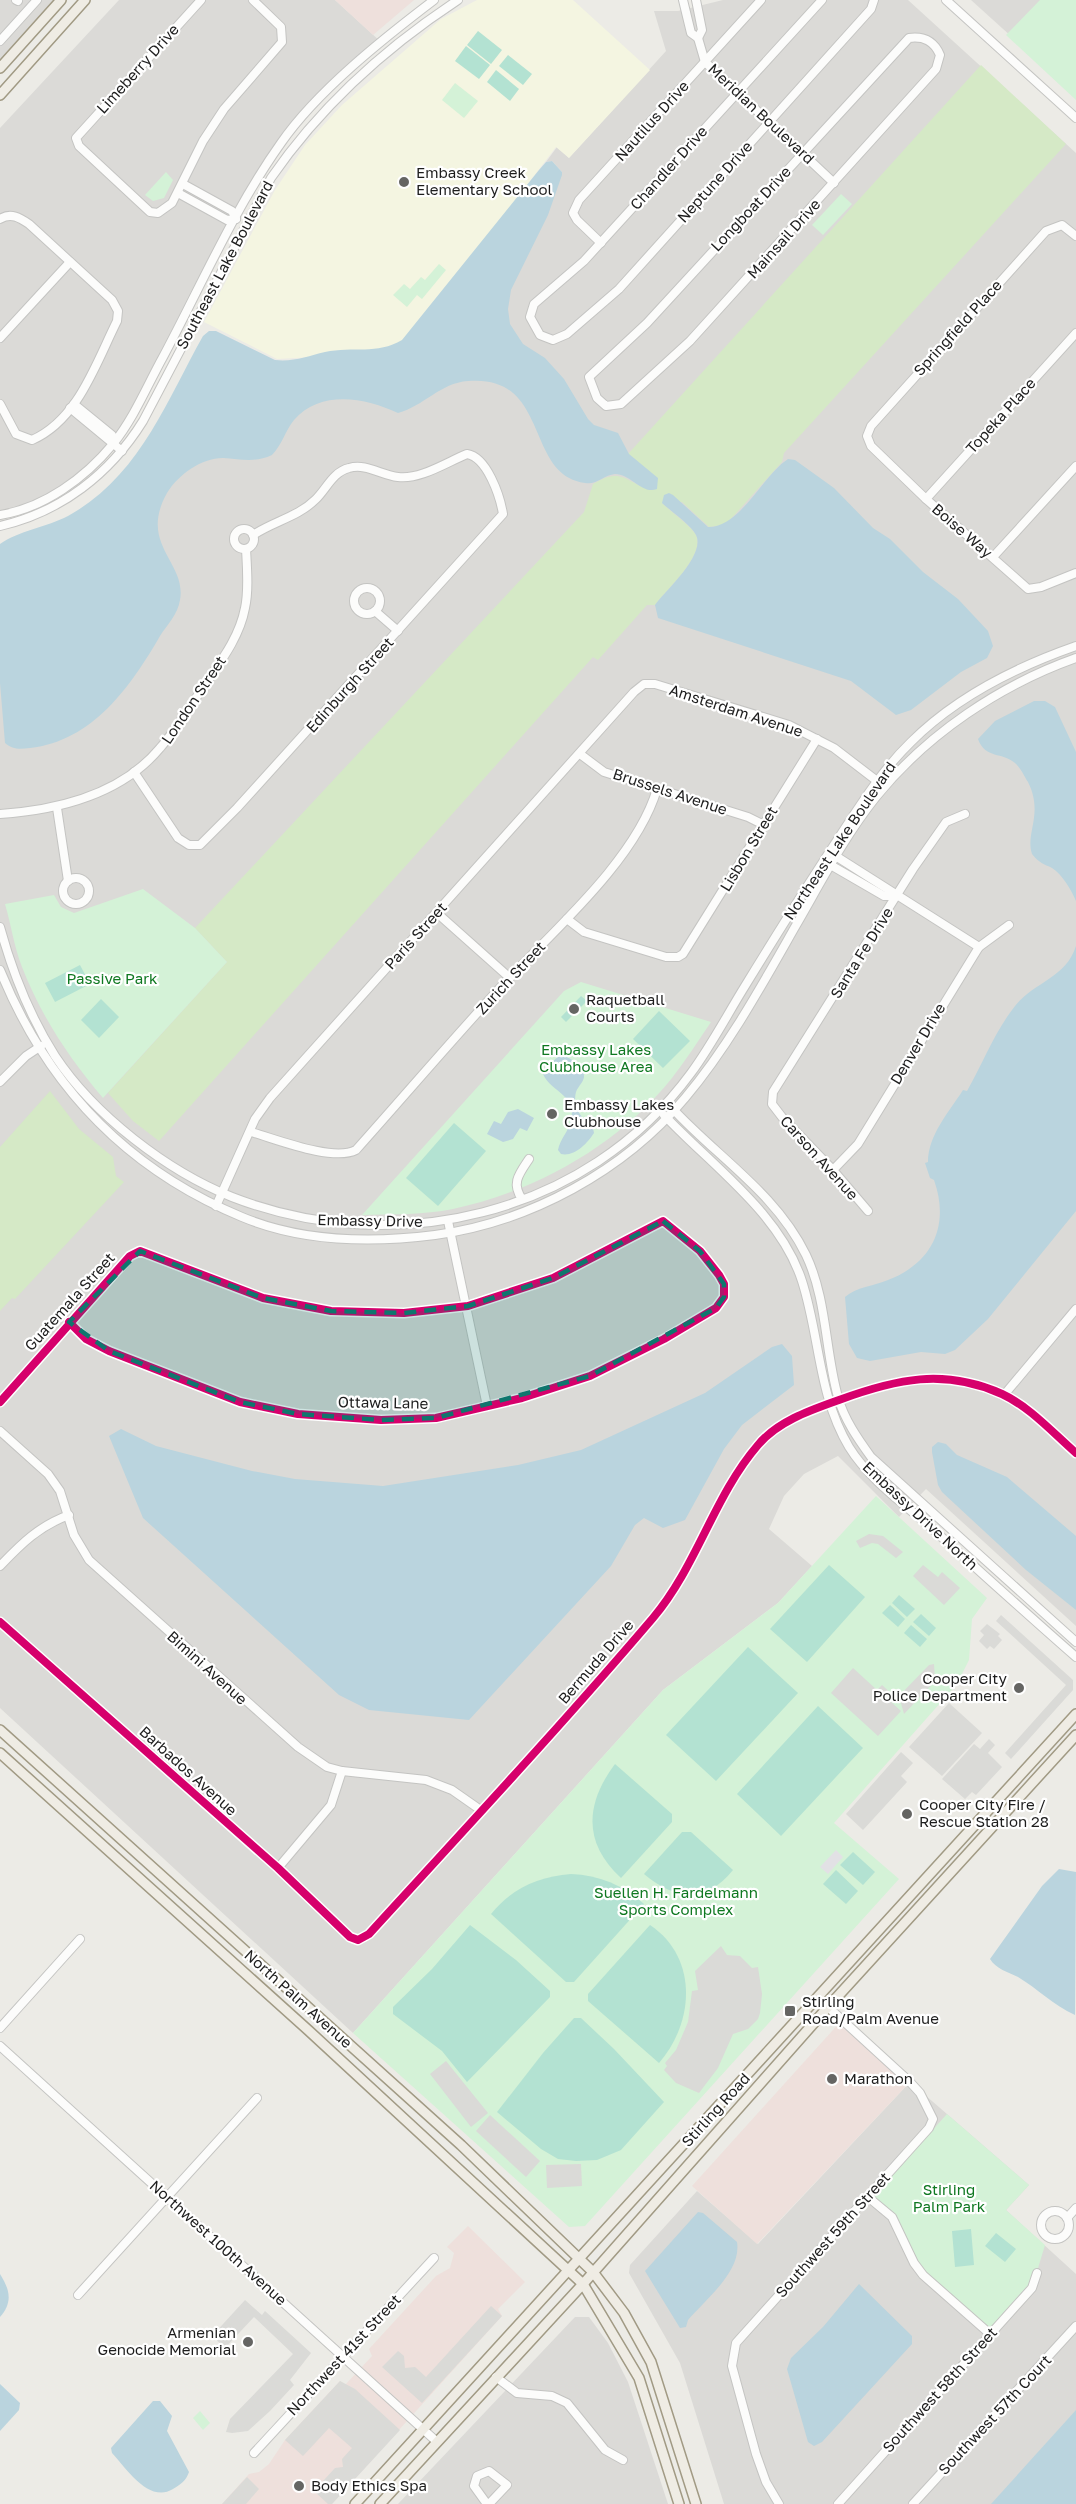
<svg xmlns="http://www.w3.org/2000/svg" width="1076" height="2504" font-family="'Golos Text',sans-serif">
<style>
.residential{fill:#dbdad7}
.commercial{fill:#eee0dc}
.education{fill:#f4f5e1}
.grass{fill:#d5e9c6}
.park{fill:#d4f2d7}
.pitch{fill:#b3e2d2}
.parking{fill:#dadad7}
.plaza{fill:#e2e1e5}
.water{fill:#bad4de}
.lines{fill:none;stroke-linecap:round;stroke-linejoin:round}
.minor-casing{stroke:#c4c4c2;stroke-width:10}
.major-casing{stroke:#a19a84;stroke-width:12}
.minor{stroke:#fcfcfb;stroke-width:8}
.major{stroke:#efece4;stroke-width:9}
.cycleway-casing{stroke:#fff;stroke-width:11}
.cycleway{stroke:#d6006c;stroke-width:8}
.marked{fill:#0f766e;fill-opacity:0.2;stroke:#0f766e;stroke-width:4.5;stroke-dasharray:12 8;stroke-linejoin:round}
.poi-dot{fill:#656563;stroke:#fff;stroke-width:2}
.labels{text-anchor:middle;stroke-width:4.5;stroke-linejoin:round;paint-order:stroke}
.street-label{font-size:15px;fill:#1d1d1d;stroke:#fff}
.poi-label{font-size:15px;fill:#1d1d1d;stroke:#fff;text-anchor:start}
.park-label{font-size:15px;fill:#0f7821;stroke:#fff}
</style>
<rect width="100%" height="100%" fill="#ecebe6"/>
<g class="residential">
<polygon points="0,0 61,0 0,68"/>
<polygon points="119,0 335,0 382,43 319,99 268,163 114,442 56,493 0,515 0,128"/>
<polygon points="723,0 908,0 1076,153 1076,1626 926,1489 899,1517 838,1456 804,1474 784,1496 769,1529 812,1566 778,1603 663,1690 353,2033 0,1708 0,597 223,412 466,331 562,172 552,161 546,162 557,147 569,158 666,51 654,11 678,11"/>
<polygon points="971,0 1076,0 1076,95"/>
<polygon points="910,2082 1029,2185 1006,2210 1076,2274 1076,2504 724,2504 680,2363 629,2273 630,2265 697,2191 758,2244"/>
<polygon points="575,2317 589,2317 608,2343 628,2382 668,2504 398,2504"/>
</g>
<g class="commercial">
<polygon points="335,0 414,0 373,35"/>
<polygon points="842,2020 910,2082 757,2244 692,2186"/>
<polygon points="468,2226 525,2282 498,2309 502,2316 332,2504 222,2504 249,2474 259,2472 269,2464 285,2440 340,2381 345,2385 372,2356 369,2349 436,2276 450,2268 454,2253 447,2247"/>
</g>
<polygon class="education" points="477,0 573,0 650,70 569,158 556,147 430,312 397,347 372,354 277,359 204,322 275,190 305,145 342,105 441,19"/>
<g class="grass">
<path d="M981,65L1066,144L784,453L782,462L730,520L724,525L709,527L682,502L662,503C670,511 691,526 696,535C706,555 665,591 655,605H647L598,660L593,657L159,1141L133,1121L108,1093L227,962L195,928L584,512L593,484C623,466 625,483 652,490L636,460L628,454Z"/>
<polygon points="50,1091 79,1129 113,1157 116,1176 124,1182 15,1299 12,1298 0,1311 0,1147"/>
</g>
<g class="park">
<polygon points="1040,0 1076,0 1076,100 1006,35"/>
<polygon points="455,83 478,101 464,118 442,100"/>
<polygon points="166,172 173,180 164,198 153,201 145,195"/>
<polygon points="841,194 852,204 823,235 812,225"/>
<polygon points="439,264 446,270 422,299 417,295 407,307 393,295 404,284 410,289 421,277 425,280"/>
<path d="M143,889L195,928L227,962L103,1098C69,1058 41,1016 22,967C14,947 11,924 5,904L54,895L61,907L74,913Z"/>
<path d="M581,982L711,1022C698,1041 686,1060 672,1078C618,1145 537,1191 453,1209C424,1215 392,1214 362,1215L564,991Z"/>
<polygon points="876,1496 987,1598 972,1619 969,1660 957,1684 834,1823 899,1879 585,2226 569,2227 353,2033 663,1690 778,1603"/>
<polygon points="947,2114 1029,2185 1006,2210 1045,2245 1032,2288 990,2334 919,2269 899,2227 870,2199"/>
<polygon points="200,2411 210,2423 203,2430 193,2418"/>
</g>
<g class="pitch">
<polygon points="478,31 502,50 491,64 467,45"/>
<polygon points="466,46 490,65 479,79 455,61"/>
<polygon points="508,55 532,74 523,85 499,66"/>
<polygon points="496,70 519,89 510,101 487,82"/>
<polygon points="80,965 90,984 55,1002 45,983"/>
<polygon points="581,996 587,1001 566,1022 561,1017"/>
<polygon points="101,999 119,1017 99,1038 81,1020"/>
<polygon points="659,1011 690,1041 663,1068 633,1039"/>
<polygon points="454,1123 486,1151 438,1206 406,1178"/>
<polygon points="829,1565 865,1597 807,1662 770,1629"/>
<polygon points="899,1595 915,1609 907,1617 892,1603"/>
<polygon points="890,1605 905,1619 898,1627 882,1613"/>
<polygon points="921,1614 936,1628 929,1636 913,1622"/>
<polygon points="911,1625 927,1639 920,1647 904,1633"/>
<polygon points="748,1647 798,1693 716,1781 666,1735"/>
<polygon points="818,1706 863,1748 781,1836 737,1794"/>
<path d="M615,1764L672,1814V1822L621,1878C583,1843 585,1804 615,1764Z"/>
<path d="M682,1832H691L733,1870C707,1903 674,1900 644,1874Z"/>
<polygon points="853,1852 875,1872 863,1885 840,1865"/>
<polygon points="836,1870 858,1891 846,1904 823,1884"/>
<path d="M571,1874C599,1875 623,1885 644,1904L574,1982H566L491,1914C512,1888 538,1877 571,1874Z"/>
<polygon points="470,1925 516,1960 550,1991 550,1997 467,2082 442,2051 393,2014 393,2007 432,1969"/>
<path d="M650,1925C699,1958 694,2023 659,2063L588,2001V1994Z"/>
<polygon points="574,2018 581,2018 614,2049 664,2102 621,2150 597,2160 576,2161 558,2159 541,2149 497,2112 543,2053"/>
<polygon points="971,2229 974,2265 955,2267 952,2231"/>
<polygon points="996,2233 1016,2249 1005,2262 985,2246"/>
</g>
<g class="parking">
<polygon points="869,1534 883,1536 903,1552 896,1558 878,1544 872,1543 860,1548 856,1541"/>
<polygon points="923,1565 938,1577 942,1572 960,1588 944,1605 913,1576"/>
<polygon points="1001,1615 1073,1680 1073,1690 1011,1759 1005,1753 1066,1685 996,1621"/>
<polygon points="987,1624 1000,1634 998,1636 1002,1640 994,1649 990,1646 987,1649 979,1641 984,1635 980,1631"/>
<polygon points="934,1664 935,1681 904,1714 899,1696 929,1665"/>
<polygon points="853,1668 877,1690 882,1685 895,1697 891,1702 901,1711 878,1736 831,1693"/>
<polygon points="949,1703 982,1733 942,1776 909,1747"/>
<polygon points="989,1739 995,1745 988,1753 1002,1767 976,1795 972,1792 965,1799 942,1779 974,1744 980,1749"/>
<polygon points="901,1752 913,1763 901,1776 907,1782 863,1830 846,1814"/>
<polygon points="721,1946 727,1955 740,1956 752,1968 758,1967 762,1994 760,2013 758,2019 748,2029 733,2034 718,2068 699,2093 676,2083 664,2070 667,2066 665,2063 676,2050 688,2022 692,1991 698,1990 695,1971"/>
<polygon points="446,2061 488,2113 471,2127 430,2074"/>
<polygon points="490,2115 540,2161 526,2177 476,2131"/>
<polygon points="581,2164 582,2186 547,2188 546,2165"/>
<polygon points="245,2300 262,2315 265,2311 311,2353 290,2380 294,2385 270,2411 248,2431 232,2433 226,2432 230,2419 293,2354 254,2317 225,2348 212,2336"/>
<polygon points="491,2306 502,2316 422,2403 382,2367 398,2351 404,2356 405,2368 415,2367 426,2377"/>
<polygon points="340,2381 355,2389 400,2430 332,2504 328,2504 314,2491 335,2468 343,2467 342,2459 352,2448 329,2428 303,2456 285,2440"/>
<polygon points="247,2477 259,2489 246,2504 222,2504"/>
</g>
<polygon class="plaza" points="836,1850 843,1857 828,1874 820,1867"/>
<g class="water">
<path d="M552,161L562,172V175L548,215L511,290L508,309L510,324L523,344L545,358L564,379L588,419L594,425L618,433L629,454L658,478L657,489C642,495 631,474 615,474C604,475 597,485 585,483C524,475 551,374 468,381C440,383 424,406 398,413C366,398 321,389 294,420C285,431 282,445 272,455C255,463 241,459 223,458C201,458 178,475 167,493C138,545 187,562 180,600C178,614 167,625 160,636C131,686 93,741 30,748C20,749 13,750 5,743L0,683V544C18,531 47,527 68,516C139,477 166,402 203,336L209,331H216L275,360C294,362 308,356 325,352C353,346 377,355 402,340L539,170L546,162Z"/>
<path d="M788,459L795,460L834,488L873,528L890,539L923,572L958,599L988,631L993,646L987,658L961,672L911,710L896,715L851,681L658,618L655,605C665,591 706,555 696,535C690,524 672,512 662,503L664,495L669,493L673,495L708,527C740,528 762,476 788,459Z"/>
<path d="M1034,701H1045L1055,707L1076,752V901C1072,891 1062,874 1052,868C1044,864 1039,863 1032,854C1025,833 1044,814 1028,782C1024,776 1021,768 1015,763C1003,752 985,759 978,739L995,721Z"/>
<path d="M1076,946V1211L988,1319L955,1350L945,1354L921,1352L870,1361L857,1358L849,1344L845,1297C856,1287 874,1286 888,1280C933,1263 950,1225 934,1180L930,1178L925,1163L928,1162C928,1135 949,1112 963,1090L967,1091C983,1063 995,1031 1015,1006C1034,982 1066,978 1076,946Z"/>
<path d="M560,1055C568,1056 583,1065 584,1075C585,1081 578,1086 576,1092C572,1107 582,1119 593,1128L594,1133C587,1144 574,1157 561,1154L558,1150C560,1139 569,1131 571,1120C578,1094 547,1091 542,1071Z"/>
<polygon points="518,1109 534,1118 527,1131 520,1128 513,1139 503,1142 487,1134 494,1121 501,1124 508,1112"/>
<polygon points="782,1344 792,1356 794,1385 742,1425 724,1449 685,1520 663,1528 644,1518 635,1525 611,1566 469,1720 369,1710 339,1695 143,1518 109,1436 121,1429 156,1446 252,1471 295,1479 383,1486 518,1465 581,1450 705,1393 772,1347"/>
<polygon points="938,1442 946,1444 957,1455 1007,1477 1076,1536 1076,1610 1026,1570 942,1492 938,1485 932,1452 932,1447"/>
<path d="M1059,1869L1076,1872L1075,2015C1053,2005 1038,1989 1018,1977C1008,1972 996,1969 990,1959L1042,1886Z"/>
<path d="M698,2212L703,2213L737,2242C742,2271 705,2300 688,2320L686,2327L680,2328L645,2271Z"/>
<path d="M0,2274C10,2290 13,2302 0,2317Z"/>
<polygon points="859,2284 912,2336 912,2344 822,2442 814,2446 808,2442 787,2369 791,2358 823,2327"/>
<polygon points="0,2384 20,2403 19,2410 0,2431"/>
<path d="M153,2401H160L172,2416L167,2431L189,2472C186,2481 181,2484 173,2489C149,2504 126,2468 112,2453L111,2448Z"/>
<polygon points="1076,2410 1076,2504 991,2504"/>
</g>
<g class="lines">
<defs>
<g id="minor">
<polyline points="16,0 18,1"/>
<polyline points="201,0 76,138 79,146 150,212 158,213 172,203 203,141 224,109 282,42 281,27 253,0"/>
<polyline points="683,0 691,33 698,38 705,62 834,183"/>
<polyline points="696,0 702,30 698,38"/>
<polyline points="822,0 584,261 534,304 530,317 540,335 553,340 567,334 619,289 871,9 874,0"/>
<polyline points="946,0 1076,118"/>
<path d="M909,38C924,36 934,41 940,55L936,69L690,341L621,404L606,406L597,398L589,377L647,323Z"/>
<polyline points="0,41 37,0"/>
<polyline points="183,184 232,211 236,219"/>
<polyline points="178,193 227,220 236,219"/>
<path d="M0,219C11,212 20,218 29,224L112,300L118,311L117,321C96,363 78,420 32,440L16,434L0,404"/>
<polyline points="1076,236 1062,225 1046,231 871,426 867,436 871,446 926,499 1028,589 1041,587 1076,573"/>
<polyline points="601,243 577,220 573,213 579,200 761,0"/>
<polyline points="0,338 70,262"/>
<polyline points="74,404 112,435 114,443"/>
<polyline points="70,408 122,451"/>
<polyline points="926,499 1076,333"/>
<path d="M0,515C44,508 85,478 113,444C134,418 147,386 163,357C201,286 234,209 281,143C317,91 384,38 434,0"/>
<path d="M0,526C61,512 110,474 143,421L271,178C320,107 385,48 458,0"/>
<circle cx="244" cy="539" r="10"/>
<polyline points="993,557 1076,466"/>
<circle cx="367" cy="601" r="13"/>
<polyline points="375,611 398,631"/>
<polyline points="580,754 604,772 748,817 764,825"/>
<path d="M134,772L178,838L189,845H200L237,808L503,514C500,496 487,457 467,454C447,462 420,480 398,477C381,475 366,463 349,468C333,472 327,488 316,499C298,517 274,521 253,535"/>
<polyline points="57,808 68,881"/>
<path d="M0,814C58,810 121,795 160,748C175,731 187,711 200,692C217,666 239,640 245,608C249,590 247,568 246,549"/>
<polyline points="834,855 979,947"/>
<polyline points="827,863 884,896 896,896"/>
<circle cx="76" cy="891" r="13"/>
<polyline points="437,913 510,978"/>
<polyline points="567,919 584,932 666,957 678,957 683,954 817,739"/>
<path d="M0,927C12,971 31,1018 55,1056C94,1115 167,1171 232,1197C394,1260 586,1216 691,1073C711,1046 727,1015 745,986C775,937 805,889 836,842C859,807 881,771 911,742C957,696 1016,667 1076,646"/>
<path d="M0,970C47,1086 126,1169 242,1217C302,1242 372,1243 435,1235C530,1222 624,1171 685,1098C728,1047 762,985 795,927C820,884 844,837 876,797C927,734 1000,685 1076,658"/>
<polyline points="0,1082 26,1056 41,1046"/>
<path d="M672,1108C717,1157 776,1193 806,1255C827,1299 825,1351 838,1397C844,1419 858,1439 871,1457L1076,1642"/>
<path d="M664,1115C712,1166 780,1213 802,1281C820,1337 818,1395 849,1447C870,1481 907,1506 937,1533C983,1574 1029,1616 1076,1657"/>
<path d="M251,1132C276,1139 333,1162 356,1150C407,1093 457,1034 510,977C559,926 637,857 657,789"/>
<polyline points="833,1170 858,1144 979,947 1009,925"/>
<path d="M522,1199C511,1183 519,1174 529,1159"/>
<polyline points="216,1206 255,1119 270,1098 634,692 644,684 655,684 789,725 834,748 881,784"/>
<polyline points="868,1211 833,1170 782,1117 772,1104 773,1092 913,869 946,822 965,814"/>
<polyline points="448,1221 487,1406"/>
<polyline points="1004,1395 1076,1309"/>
<polyline points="0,1402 130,1256 140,1251 263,1298 331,1311 404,1313 468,1306 553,1278 663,1221 700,1251 719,1275 724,1284 724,1297 716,1308 664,1339 590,1376 522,1398 436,1418 381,1420 298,1414 240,1402 109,1351 86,1339 69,1322"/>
<polyline points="0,1431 48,1474 60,1491 74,1535 89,1560 298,1747 327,1767 342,1771 426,1780 452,1790 482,1811"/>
<path d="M0,1566C21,1544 39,1526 69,1515"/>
<path d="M0,1622L278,1868L350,1937L358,1940L369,1934C464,1830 561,1726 653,1618C697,1566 714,1496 758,1445C778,1421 811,1410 839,1400C896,1379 944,1368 1002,1394C1030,1407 1053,1433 1076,1453"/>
<polyline points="278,1868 331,1805 342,1771"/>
<polyline points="0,2028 80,1939"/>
<polyline points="0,2046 436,2441"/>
<polyline points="868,2197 892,2217 914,2263 923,2275 990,2334"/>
<circle cx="1055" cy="2225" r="14"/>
<polyline points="1067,2218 1076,2208"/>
<polyline points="78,2295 257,2098"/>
<polyline points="496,2377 517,2393 552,2396 567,2403 605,2450 623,2460"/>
<polyline points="254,2453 434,2258"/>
<polyline points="487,2504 474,2486 477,2476 489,2471 507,2485 489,2504"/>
<polyline points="779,2504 766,2482 756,2454 732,2366 736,2343 929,2128 933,2119 920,2093 910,2082 828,2007"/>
<polyline points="838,2504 1032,2288 1037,2273"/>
<polyline points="913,2504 1076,2326"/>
</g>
<g id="major">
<polyline points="0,68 61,0"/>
<polyline points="0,95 85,0"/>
<polyline points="0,1730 461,2145 593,2272 624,2313 651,2362 696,2504"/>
<polyline points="0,1753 308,2030 583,2284 639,2378 679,2504"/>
<polyline points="355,2504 1076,1714"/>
<polyline points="380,2504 583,2284 828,2007 1076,1735"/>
</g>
</defs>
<use href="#minor" class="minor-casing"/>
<use href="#major" class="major-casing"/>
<use href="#minor" class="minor"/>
<use href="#major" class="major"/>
<defs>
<g id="cycleway">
<polyline points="0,1402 130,1256 140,1251 263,1298 331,1311 404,1313 468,1306 553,1278 663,1221 700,1251 719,1275 724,1284 724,1297 716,1308 664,1339 590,1376 522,1398 436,1418 381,1420 298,1414 240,1402 109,1351 86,1339 69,1322"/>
<path d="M0,1622L278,1868L350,1937L358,1940L369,1934C464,1830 561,1726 653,1618C697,1566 714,1496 758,1445C778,1421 811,1410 839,1400C896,1379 944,1368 1002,1394C1030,1407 1053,1433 1076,1453"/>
</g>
</defs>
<use href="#cycleway" class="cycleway-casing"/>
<use href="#cycleway" class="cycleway"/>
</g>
<path class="marked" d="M663,1221L700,1251L724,1284V1297L716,1308L590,1376L436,1418L381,1420L298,1414L240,1402L109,1351L69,1322L140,1251L263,1298L331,1311L404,1313L468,1306L553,1278Z"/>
<g class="poi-dot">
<circle cx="404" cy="182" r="6"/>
<circle cx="574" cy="1009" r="6"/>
<circle cx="552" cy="1114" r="6"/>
<circle cx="1019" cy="1688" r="6"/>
<circle cx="907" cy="1814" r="6"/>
<rect x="784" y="2005" width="12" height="12" rx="3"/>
<circle cx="832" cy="2079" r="6"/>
<circle cx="248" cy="2342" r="6"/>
<circle cx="299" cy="2486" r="6"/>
</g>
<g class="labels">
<g class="street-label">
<text transform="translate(138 69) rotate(-48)" y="5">Limeberry Drive</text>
<text transform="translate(761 114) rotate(43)" y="5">Meridian Boulevard</text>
<text transform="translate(652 121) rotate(-48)" y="5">Nautilus Drive</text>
<text transform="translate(669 168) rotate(-48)" y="5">Chandler Drive</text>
<text transform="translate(715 182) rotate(-48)" y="5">Neptune Drive</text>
<text transform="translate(751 209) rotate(-47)" y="5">Longboat Drive</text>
<text transform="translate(784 239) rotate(-48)" y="5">Mainsail Drive</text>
<text transform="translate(225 265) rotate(-62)" y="5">Southeast Lake Boulevard</text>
<text transform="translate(958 328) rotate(-48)" y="5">Springfield Place</text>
<text transform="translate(1001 416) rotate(-48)" y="5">Topeka Place</text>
<text transform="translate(962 531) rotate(41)" y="5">Boise Way</text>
<text transform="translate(350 685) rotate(-48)" y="5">Edinburgh Street</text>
<text transform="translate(194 700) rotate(-56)" y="5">London Street</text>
<text transform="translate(736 711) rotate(18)" y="5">Amsterdam Avenue</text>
<text transform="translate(670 792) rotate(18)" y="5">Brussels Avenue</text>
<text transform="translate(840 841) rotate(-56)" y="5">Northeast Lake Boulevard</text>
<text transform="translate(749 849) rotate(-59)" y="5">Lisbon Street</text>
<text transform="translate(416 936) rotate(-48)" y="5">Paris Street</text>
<text transform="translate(862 953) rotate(-58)" y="5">Santa Fe Drive</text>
<text transform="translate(511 978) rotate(-47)" y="5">Zurich Street</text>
<text transform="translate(918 1044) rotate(-59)" y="5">Denver Drive</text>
<text transform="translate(819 1158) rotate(48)" y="5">Carson Avenue</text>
<text transform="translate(370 1221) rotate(1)" y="5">Embassy Drive</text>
<text transform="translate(70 1302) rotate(-48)" y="5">Guatemala Street</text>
<text transform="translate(383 1403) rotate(1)" y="5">Ottawa Lane</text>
<text transform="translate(920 1516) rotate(43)" y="5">Embassy Drive North</text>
<text transform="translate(596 1662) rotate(-49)" y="5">Bermuda Drive</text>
<text transform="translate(207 1668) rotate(42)" y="5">Bimini Avenue</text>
<text transform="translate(188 1771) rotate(42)" y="5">Barbados Avenue</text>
<text transform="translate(298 1999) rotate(42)" y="5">North Palm Avenue</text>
<text transform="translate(716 2110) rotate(-48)" y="5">Stirling Road</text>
<text transform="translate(833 2235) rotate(-48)" y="5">Southwest 59th Street</text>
<text transform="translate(218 2243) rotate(42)" y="5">Northwest 100th Avenue</text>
<text transform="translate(344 2355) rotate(-47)" y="5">Northwest 41st Street</text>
<text transform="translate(940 2390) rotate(-48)" y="5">Southwest 58th Street</text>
<text transform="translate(995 2415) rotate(-47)" y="5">Southwest 57th Court</text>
</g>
<g class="poi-label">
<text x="416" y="178">Embassy Creek<tspan x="416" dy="17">Elementary School</tspan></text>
<text x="586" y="1005">Raquetball<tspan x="586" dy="17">Courts</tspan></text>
<text x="564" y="1110">Embassy Lakes<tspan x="564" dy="17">Clubhouse</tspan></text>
<text x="1007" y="1684" text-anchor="end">Cooper City<tspan x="1007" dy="17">Police Department</tspan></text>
<text x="919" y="1810">Cooper City Fire /<tspan x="919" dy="17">Rescue Station 28</tspan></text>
<text x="802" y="2007">Stirling<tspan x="802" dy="17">Road/Palm Avenue</tspan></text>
<text x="844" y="2084">Marathon</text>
<text x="236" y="2338" text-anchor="end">Armenian<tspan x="236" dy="17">Genocide Memorial</tspan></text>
<text x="311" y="2491">Body Ethics Spa</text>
</g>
<g class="park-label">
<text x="112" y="984">Passive Park</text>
<text x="596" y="1055">Embassy Lakes<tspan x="596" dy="17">Clubhouse Area</tspan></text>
<text x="676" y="1898">Suellen H. Fardelmann<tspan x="676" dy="17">Sports Complex</tspan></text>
<text x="949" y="2195">Stirling<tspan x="949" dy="17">Palm Park</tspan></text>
</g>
</g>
</svg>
